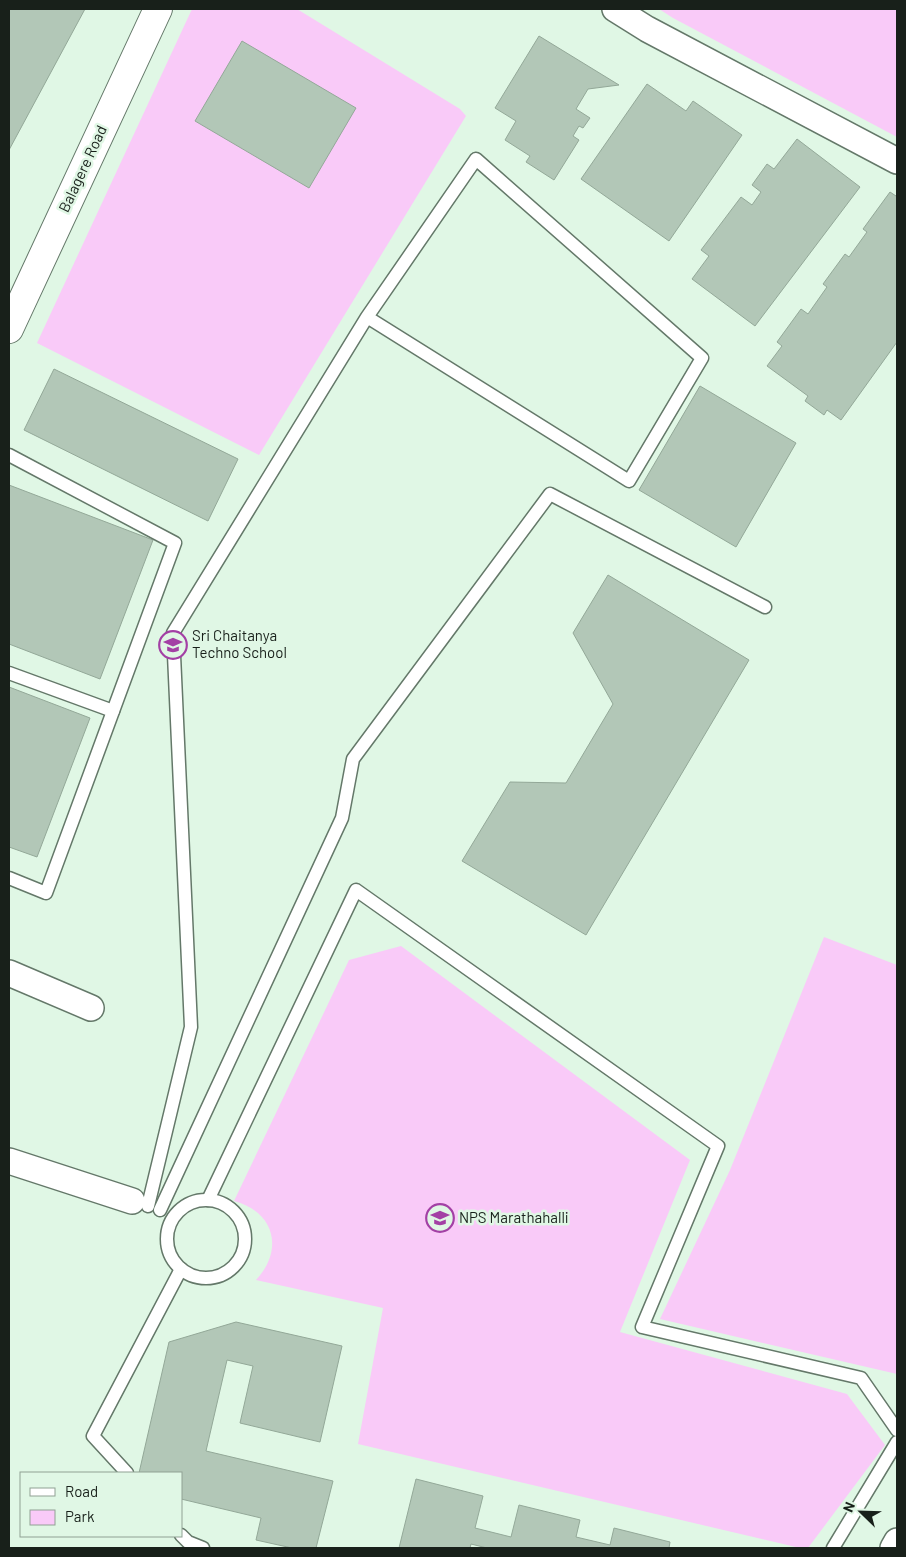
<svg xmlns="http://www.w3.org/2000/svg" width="906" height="1557" font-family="Barlow,sans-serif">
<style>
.green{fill:#f9caf8}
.building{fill:#b2c7b7;stroke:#93a898}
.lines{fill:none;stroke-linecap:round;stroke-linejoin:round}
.service-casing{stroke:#647869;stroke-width:15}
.minor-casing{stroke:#647869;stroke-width:28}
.tertiary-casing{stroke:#647869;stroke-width:30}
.service{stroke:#fff;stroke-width:12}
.minor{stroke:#fff;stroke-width:25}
.tertiary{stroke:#fff;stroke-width:28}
.labels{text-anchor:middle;stroke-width:5;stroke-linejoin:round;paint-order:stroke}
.street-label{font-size:15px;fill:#18201a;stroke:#e0f7e5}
.poi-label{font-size:15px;fill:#18201a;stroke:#e0f7e5;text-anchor:start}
</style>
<rect width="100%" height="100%" fill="#e0f7e5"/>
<g class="green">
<polygon points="192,9 297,9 460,109 466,116 259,455 37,343"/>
<polygon points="659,9 897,9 897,137 673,18"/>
<polygon points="824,937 897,965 897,1374 660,1319 730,1170"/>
<path d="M401,946L690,1160L620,1332L847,1394L885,1445L808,1548H800L358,1444L383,1308L256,1280C284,1250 275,1212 234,1201L349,960Z"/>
</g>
<g class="building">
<polygon points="9,9 85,9 9,150"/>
<polygon points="539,36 619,85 588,89 576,109 590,118 583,128 579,126 573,136 579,140 554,180 526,162 530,156 505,140 516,121 495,108"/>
<polygon points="242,41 356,108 309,188 195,121"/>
<polygon points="647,84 686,111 693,101 742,135 669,241 581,179"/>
<polygon points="797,139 860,187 755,326 692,279 709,256 701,250 741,197 752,205 761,192 752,185 767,164 774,169"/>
<polygon points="890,192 896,196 897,194 897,342 841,420 827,410 824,415 805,401 808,396 767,366 782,346 777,342 801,309 808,314 827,287 823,284 845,254 849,257 867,232 863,229"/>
<polygon points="54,369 238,459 208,521 24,430"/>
<polygon points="700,386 796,443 736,547 639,490"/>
<polygon points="9,485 153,540 100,679 9,644"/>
<polygon points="608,575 749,660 586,935 462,861 510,782 566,783 613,704 573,633"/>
<polygon points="9,687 90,718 37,857 9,847"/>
<polygon points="236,1322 342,1346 320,1442 240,1423 253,1366 227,1360 206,1451 333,1481 316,1548 292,1548 256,1540 261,1518 181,1499 181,1473 139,1473 169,1342"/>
<polygon points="416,1479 483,1496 475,1528 511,1537 519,1505 580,1520 576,1537 610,1545 614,1528 670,1542 669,1548 487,1548 471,1544 470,1548 399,1548"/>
</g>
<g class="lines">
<defs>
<g id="service">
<polyline points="9,455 175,543 46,893 9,878"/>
<polyline points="9,673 113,711"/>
<polyline points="208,1200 356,890 718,1146 642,1327 861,1378 897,1430"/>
<circle cx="206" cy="1239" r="39"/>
<polyline points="148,1206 191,1027 173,633 367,317 629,481 702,358 476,159 367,317"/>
<polyline points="160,1210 342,818 353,759 550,494 765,607"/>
<polyline points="127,1473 93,1436 181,1269"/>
<polyline points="181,1535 188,1542 203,1548"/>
<polyline points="833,1548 897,1442"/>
</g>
<g id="minor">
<polyline points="615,9 647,29 897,161"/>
<polyline points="9,973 91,1008"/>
<polyline points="9,1161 132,1201"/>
<polyline points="893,1548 897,1541"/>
</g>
<polyline id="tertiary" points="9,329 158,9"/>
</defs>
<use href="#service" class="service-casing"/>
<use href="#minor" class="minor-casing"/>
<use href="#tertiary" class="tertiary-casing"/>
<use href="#service" class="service"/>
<use href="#minor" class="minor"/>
<use href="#tertiary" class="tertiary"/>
</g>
<defs>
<symbol id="school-ring" viewBox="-11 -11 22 22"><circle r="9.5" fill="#e0f7e5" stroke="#a340a5" stroke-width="1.5"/><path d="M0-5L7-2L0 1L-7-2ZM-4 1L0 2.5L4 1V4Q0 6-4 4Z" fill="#a340a5"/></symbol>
</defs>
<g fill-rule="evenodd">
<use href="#school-ring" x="157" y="629" width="32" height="32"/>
<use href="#school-ring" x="424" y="1202" width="32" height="32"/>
</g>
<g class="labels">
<g class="street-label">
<text transform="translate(83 169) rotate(-65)" y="5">Balagere Road</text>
</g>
<g class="poi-label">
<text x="192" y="641">Sri Chaitanya<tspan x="192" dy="17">Techno School</tspan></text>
<text x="459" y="1223">NPS Marathahalli</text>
</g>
</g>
<rect width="906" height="1557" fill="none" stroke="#18201a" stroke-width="20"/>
<rect x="20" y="1472" width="162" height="65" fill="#e0f7e5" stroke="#90a194"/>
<rect x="30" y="1488" width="25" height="8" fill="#ffffff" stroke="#90a194"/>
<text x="65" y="1497" font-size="15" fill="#18201a">Road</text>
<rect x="30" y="1510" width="25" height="15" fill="#f9caf8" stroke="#90a194"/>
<text x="65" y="1522" font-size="15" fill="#18201a">Park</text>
<g transform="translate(861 1512) rotate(293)" stroke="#e0f7e5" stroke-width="4" paint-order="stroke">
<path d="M0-4L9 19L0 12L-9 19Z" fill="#18201a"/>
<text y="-8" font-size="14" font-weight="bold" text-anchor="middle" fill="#18201a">N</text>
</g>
</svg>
